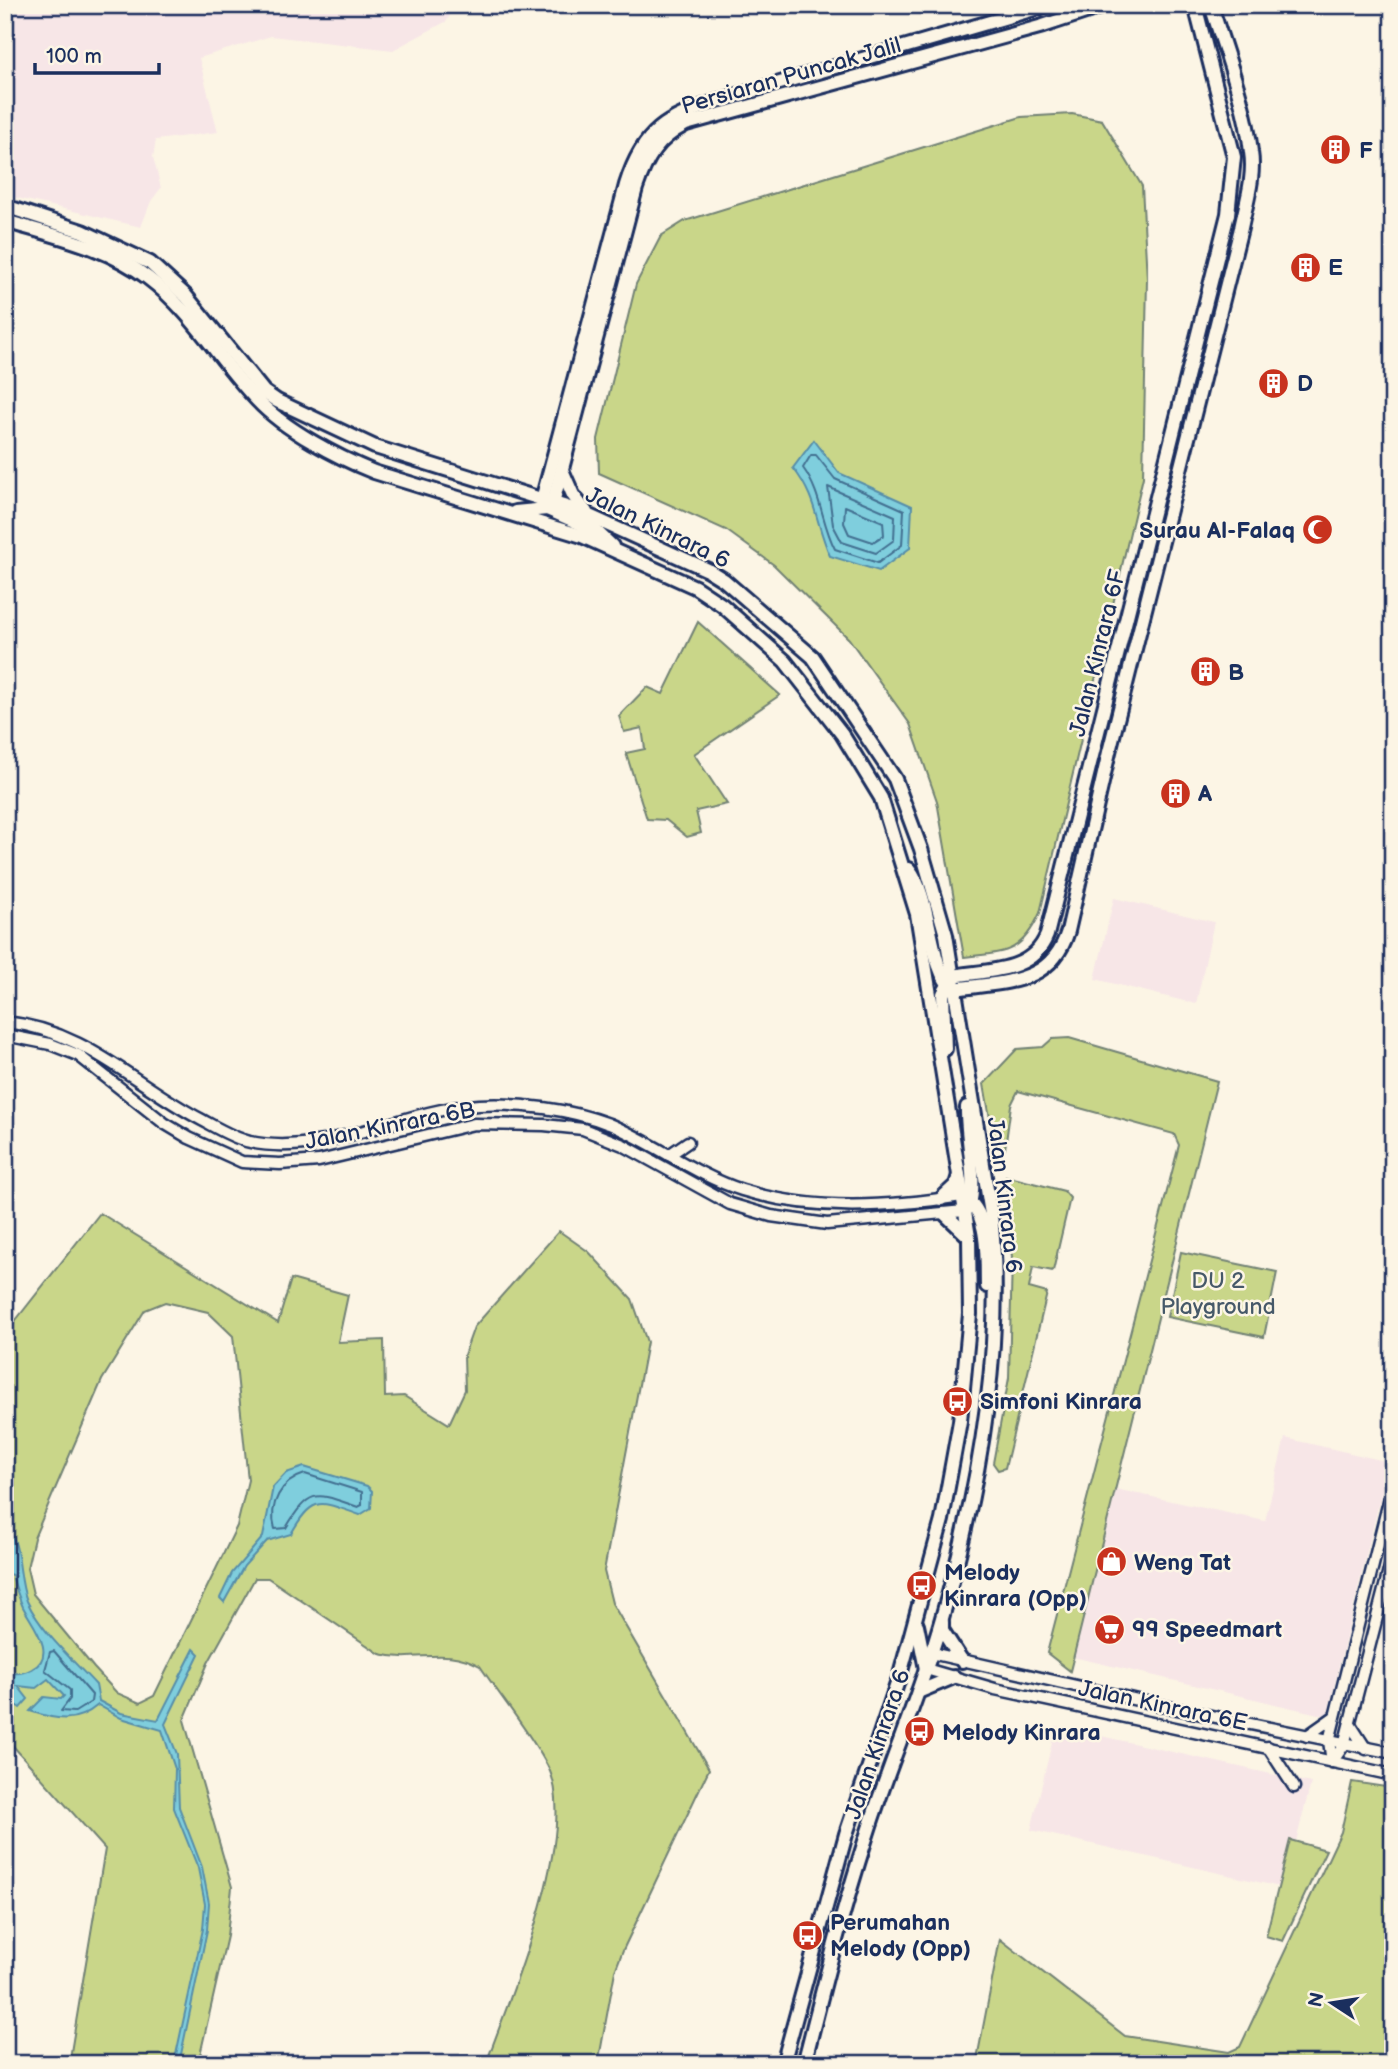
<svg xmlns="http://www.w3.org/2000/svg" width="1398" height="2069" font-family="'Balsamiq Sans',sans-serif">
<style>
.built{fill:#f7e6e7}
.green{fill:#c9d689;stroke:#728274;stroke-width:2;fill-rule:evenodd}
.water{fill:#7fcedd;stroke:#578eaa;stroke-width:2}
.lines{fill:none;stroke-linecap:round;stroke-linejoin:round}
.shore{stroke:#436f91;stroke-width:2}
.minor-casing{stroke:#1b2f5e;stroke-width:15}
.major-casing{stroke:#1b2f5e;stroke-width:18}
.minor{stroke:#fcf5e5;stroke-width:10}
.major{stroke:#fcf5e5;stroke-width:12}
.labels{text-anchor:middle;stroke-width:5;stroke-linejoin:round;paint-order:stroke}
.street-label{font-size:23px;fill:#1b2f5e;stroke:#fcf5e5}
.poi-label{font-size:23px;font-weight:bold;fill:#1b2f5e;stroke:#fcf5e5;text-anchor:start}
.park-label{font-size:23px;fill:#465969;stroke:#fcf5e5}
</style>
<rect width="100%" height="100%" fill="#fcf5e5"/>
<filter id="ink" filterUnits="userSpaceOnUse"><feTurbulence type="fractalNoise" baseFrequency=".0143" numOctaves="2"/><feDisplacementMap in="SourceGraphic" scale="14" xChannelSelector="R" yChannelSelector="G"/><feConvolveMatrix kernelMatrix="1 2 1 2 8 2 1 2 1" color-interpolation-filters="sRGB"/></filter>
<g filter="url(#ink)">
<g class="built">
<polygon points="5,5 455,5 447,21 393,50 271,36 199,58 218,132 156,140 153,157 161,188 151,201 141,227 5,195"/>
<polygon points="1114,898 1214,922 1196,1004 1095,979"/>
<polygon points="1285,1438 1389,1462 1327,1716 1073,1657 1115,1489 1265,1521"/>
<polygon points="1056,1726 1311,1783 1284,1888 1031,1830"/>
</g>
<g class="green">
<path d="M1072,114L1102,120L1142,186L1147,279L1143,477L1040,913C1021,954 1006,952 964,957L937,801L910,724L849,639L774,565L726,530L599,473L598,439L636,284L661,236L685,221L1021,117Z"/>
<polygon points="698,622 780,695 694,754 727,804 696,811 701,833 687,837 666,820 647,819 626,753 645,749 642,728 624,732 619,716 647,687 663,694"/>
<polygon points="1069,1038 1217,1081 1070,1671 1047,1653 1179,1145 1174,1134 1018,1091 1011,1105 1005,1149 995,1147 984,1084 1017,1049 1043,1047 1052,1039"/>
<polygon points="1006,1176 1064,1191 1070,1198 1053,1271 1033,1267 1029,1288 1047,1293 1005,1468 998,1470 993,1463 1009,1378 1012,1258"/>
<path d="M100,1213L278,1323L291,1279L348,1295L338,1342L384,1340L385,1397L404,1396L449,1424L465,1390L464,1355L474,1327L559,1231L589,1252L632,1299L647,1342L604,1571L612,1603L709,1769L623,1950L615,1971L598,2064H486C509,1998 581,1832 548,1767C530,1732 502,1699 480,1666C443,1645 417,1664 380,1654L268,1578H255L208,1663L184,1720L232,1887L227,1936L198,2064H69L105,1849L5,1737V1334ZM165,1302L208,1312L233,1336L248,1480L237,1526L154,1696L140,1703L117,1693L94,1668L33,1594L27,1568L34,1538L102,1380L145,1310Z"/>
<polygon points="1181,1252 1277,1272 1264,1337 1167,1317"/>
<polygon points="1352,1782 1393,1788 1393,2064 976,2064 1000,1939 1125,2036 1229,2052 1240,2047 1341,1832"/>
<polygon points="1290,1840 1326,1850 1283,1941 1266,1936"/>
</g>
<g class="water">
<path d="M814,440L839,473L912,506L910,548L879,571L830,556C815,522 817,498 793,468Z"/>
<path d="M304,1467L367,1486L372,1491L371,1508L360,1515C321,1502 314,1493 291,1534L267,1541L244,1566L224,1602L220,1598L232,1573L263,1537L273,1487L286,1473Z"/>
<path d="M5,1524C23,1545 17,1577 27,1601C41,1632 73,1660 96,1685L99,1701L121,1713L158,1720L194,1649L199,1654L165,1724L177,1754L179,1807L202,1867L209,1903L207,1930L179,2064H174L203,1929L205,1904L198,1868L174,1808L175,1769L162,1730L121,1718L98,1705C76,1724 56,1720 30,1711L44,1697L61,1699L64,1696L48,1679L36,1688L18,1686L28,1699L20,1708L5,1697V1671C15,1675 23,1674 32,1669C59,1655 31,1623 23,1607C18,1596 15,1586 12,1575L5,1573Z"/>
</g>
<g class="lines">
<g class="shore">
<path d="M811,455H816L835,479L904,510L902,545L878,563L835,549C821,522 822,494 803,468Z"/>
<polygon points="828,487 895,516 894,540 876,553 842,542 833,525"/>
<polygon points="845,506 883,522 884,535 873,542 849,534 844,523"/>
<path d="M305,1474L362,1492V1505L358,1507C317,1493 311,1486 286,1528L275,1529C268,1504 281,1481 305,1474Z"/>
<polygon points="54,1651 92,1695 91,1702 75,1712 61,1711 70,1699 70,1690 45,1670 50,1652"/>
</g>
<defs>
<g id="minor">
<path d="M5,1022C86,1030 133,1084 202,1120C217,1128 233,1138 250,1142C327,1158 402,1109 479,1105C520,1103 570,1109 609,1124C655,1143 695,1175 742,1190C814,1212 889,1207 962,1196"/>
<polyline points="5,1035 50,1044 78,1055 164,1123 189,1138 242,1162 280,1164 319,1161 474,1124 544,1125 583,1129 623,1145 730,1204 771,1216 827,1224 964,1211"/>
<polyline points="669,1155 688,1142"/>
<polyline points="931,1653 1177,1709 1393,1753"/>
<polyline points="926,1669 995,1689 1393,1775"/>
<polyline points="1350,1724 1366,1749"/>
<polyline points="1307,1736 1334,1717"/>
<polyline points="1268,1747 1294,1787"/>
<polyline points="1332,1762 1329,1741 1393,1485"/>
<polyline points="1332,1762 1344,1745 1393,1555"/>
</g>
<g id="major">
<path d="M5,206L82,231L150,263L186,296L264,392L277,401L375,447L576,510L708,570L724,580L813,657L895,779L921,849L946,935L991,1214C1005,1347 979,1489 942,1618C921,1693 889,1764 866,1838C842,1912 823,1989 804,2064"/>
<path d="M5,221C52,235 108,247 148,278C192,311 219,360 257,400C285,430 337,457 374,472L582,536L695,587L722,605L785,661L842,734L881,798L917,914L969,1237L970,1314L960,1421L942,1520L900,1675L846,1834L783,2064"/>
<polyline points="562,470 573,495 586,512"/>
<path d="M545,505L542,500L626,185C643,130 666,119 718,101L1048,5"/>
<polyline points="547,509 595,530 612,546"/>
<path d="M515,512L547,509L553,503L636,188C646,158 657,139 686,124L1043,26L1107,5"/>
<path d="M909,869C931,896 930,973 952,987"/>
<path d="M955,989C1004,981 1051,986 1068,931L1109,752L1241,228C1246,203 1255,177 1251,152C1246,105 1225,51 1211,5"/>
<path d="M945,1049L943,994L953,976C988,970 1032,973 1047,935L1228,214L1234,157L1195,5"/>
<path d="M967,1107C966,1136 978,1184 969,1207"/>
<path d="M962,1196C991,1211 986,1260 987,1286"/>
<polyline points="941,1199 956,1185 959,1175"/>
<polyline points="945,1214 966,1234"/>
<polyline points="942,1622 942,1630 962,1661"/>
<polyline points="917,1625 926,1669"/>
<polyline points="918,1692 954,1677"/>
</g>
</defs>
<use href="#minor" class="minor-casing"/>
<use href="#major" class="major-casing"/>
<use href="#minor" class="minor"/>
<use href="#major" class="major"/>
</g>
</g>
<defs>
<symbol id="building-disc" viewBox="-11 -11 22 22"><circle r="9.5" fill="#c8321e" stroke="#fcf5e5"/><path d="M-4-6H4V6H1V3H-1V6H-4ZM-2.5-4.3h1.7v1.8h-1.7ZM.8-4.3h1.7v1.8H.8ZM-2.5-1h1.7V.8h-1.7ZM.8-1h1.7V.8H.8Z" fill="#fff"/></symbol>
<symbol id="mosque-disc" viewBox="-11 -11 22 22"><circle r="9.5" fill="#c8321e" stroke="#fcf5e5"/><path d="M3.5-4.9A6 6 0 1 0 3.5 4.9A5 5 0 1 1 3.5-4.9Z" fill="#fff"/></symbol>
<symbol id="bus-disc" viewBox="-11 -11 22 22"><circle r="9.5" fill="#c8321e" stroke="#fcf5e5"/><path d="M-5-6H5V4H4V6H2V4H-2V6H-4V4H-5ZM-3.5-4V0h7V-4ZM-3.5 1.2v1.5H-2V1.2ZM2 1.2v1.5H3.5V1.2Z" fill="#fff"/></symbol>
<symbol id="shop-disc" viewBox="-11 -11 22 22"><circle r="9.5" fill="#c8321e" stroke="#fcf5e5"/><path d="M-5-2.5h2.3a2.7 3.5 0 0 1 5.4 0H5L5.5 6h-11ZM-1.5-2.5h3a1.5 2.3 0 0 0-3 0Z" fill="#fff"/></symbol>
<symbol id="supermarket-disc" viewBox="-11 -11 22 22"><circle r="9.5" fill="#c8321e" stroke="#fcf5e5"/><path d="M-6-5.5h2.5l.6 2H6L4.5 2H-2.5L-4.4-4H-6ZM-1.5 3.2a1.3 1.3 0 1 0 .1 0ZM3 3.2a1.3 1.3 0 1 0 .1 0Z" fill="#fff"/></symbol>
</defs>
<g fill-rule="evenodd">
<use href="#building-disc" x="1318" y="132" width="35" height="35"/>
<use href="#building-disc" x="1288" y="250" width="35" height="35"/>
<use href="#building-disc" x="1256" y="366" width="35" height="35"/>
<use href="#mosque-disc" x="1300" y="512" width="35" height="35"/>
<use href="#building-disc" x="1188" y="654" width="35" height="35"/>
<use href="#building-disc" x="1158" y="776" width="35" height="35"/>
<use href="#bus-disc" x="940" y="1384" width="35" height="35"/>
<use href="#shop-disc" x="1094" y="1544" width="35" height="35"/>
<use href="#bus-disc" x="904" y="1568" width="35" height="35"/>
<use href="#supermarket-disc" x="1092" y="1612" width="35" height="35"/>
<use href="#bus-disc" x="902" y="1714" width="35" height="35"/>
<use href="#bus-disc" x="790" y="1918" width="35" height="35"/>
</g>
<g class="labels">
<g class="street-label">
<text transform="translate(791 75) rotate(-16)" y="8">Persiaran Puncak Jalil</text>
<text transform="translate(658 527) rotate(26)" y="8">Jalan Kinrara 6</text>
<text transform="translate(1097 653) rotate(-76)" y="8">Jalan Kinrara 6F</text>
<text transform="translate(390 1125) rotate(-11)" y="8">Jalan Kinrara 6B</text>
<text transform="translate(1005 1195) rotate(83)" y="8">Jalan Kinrara 6</text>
<text transform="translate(1163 1705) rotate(12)" y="8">Jalan Kinrara 6E</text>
<text transform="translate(877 1744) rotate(-71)" y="8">Jalan Kinrara 6</text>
</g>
<g class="poi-label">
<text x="1359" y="158">F</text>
<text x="1328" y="275">E</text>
<text x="1297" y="391">D</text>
<text x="1295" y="538" text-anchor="end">Surau Al-Falaq</text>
<text x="1228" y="680">B</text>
<text x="1198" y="801">A</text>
<text x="980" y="1409">Simfoni Kinrara</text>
<text x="1134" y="1570">Weng Tat</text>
<text x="944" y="1580">Melody<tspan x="944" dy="26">Kinrara (Opp)</tspan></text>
<text x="1132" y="1637">99 Speedmart</text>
<text x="942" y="1740">Melody Kinrara</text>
<text x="830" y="1930">Perumahan<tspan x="830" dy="26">Melody (Opp)</tspan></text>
</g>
<g class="park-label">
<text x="1218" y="1288">DU 2<tspan x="1218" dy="26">Playground</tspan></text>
</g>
</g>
<rect width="1398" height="2069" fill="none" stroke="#fcf5e5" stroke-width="28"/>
<rect x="14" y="14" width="1370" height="2041" fill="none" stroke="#1b2f5e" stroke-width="2.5" filter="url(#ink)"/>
<g transform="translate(1332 2003) rotate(282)" stroke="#fcf5e5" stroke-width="5" paint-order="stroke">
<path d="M0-5L12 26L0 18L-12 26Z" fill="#1b2f5e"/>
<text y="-10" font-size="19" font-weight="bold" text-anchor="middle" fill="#1b2f5e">N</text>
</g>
<path d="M35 63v10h124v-10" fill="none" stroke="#1b2f5e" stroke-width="3.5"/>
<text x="46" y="63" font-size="21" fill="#1b2f5e" stroke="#fcf5e5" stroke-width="5" paint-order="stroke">100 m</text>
</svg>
